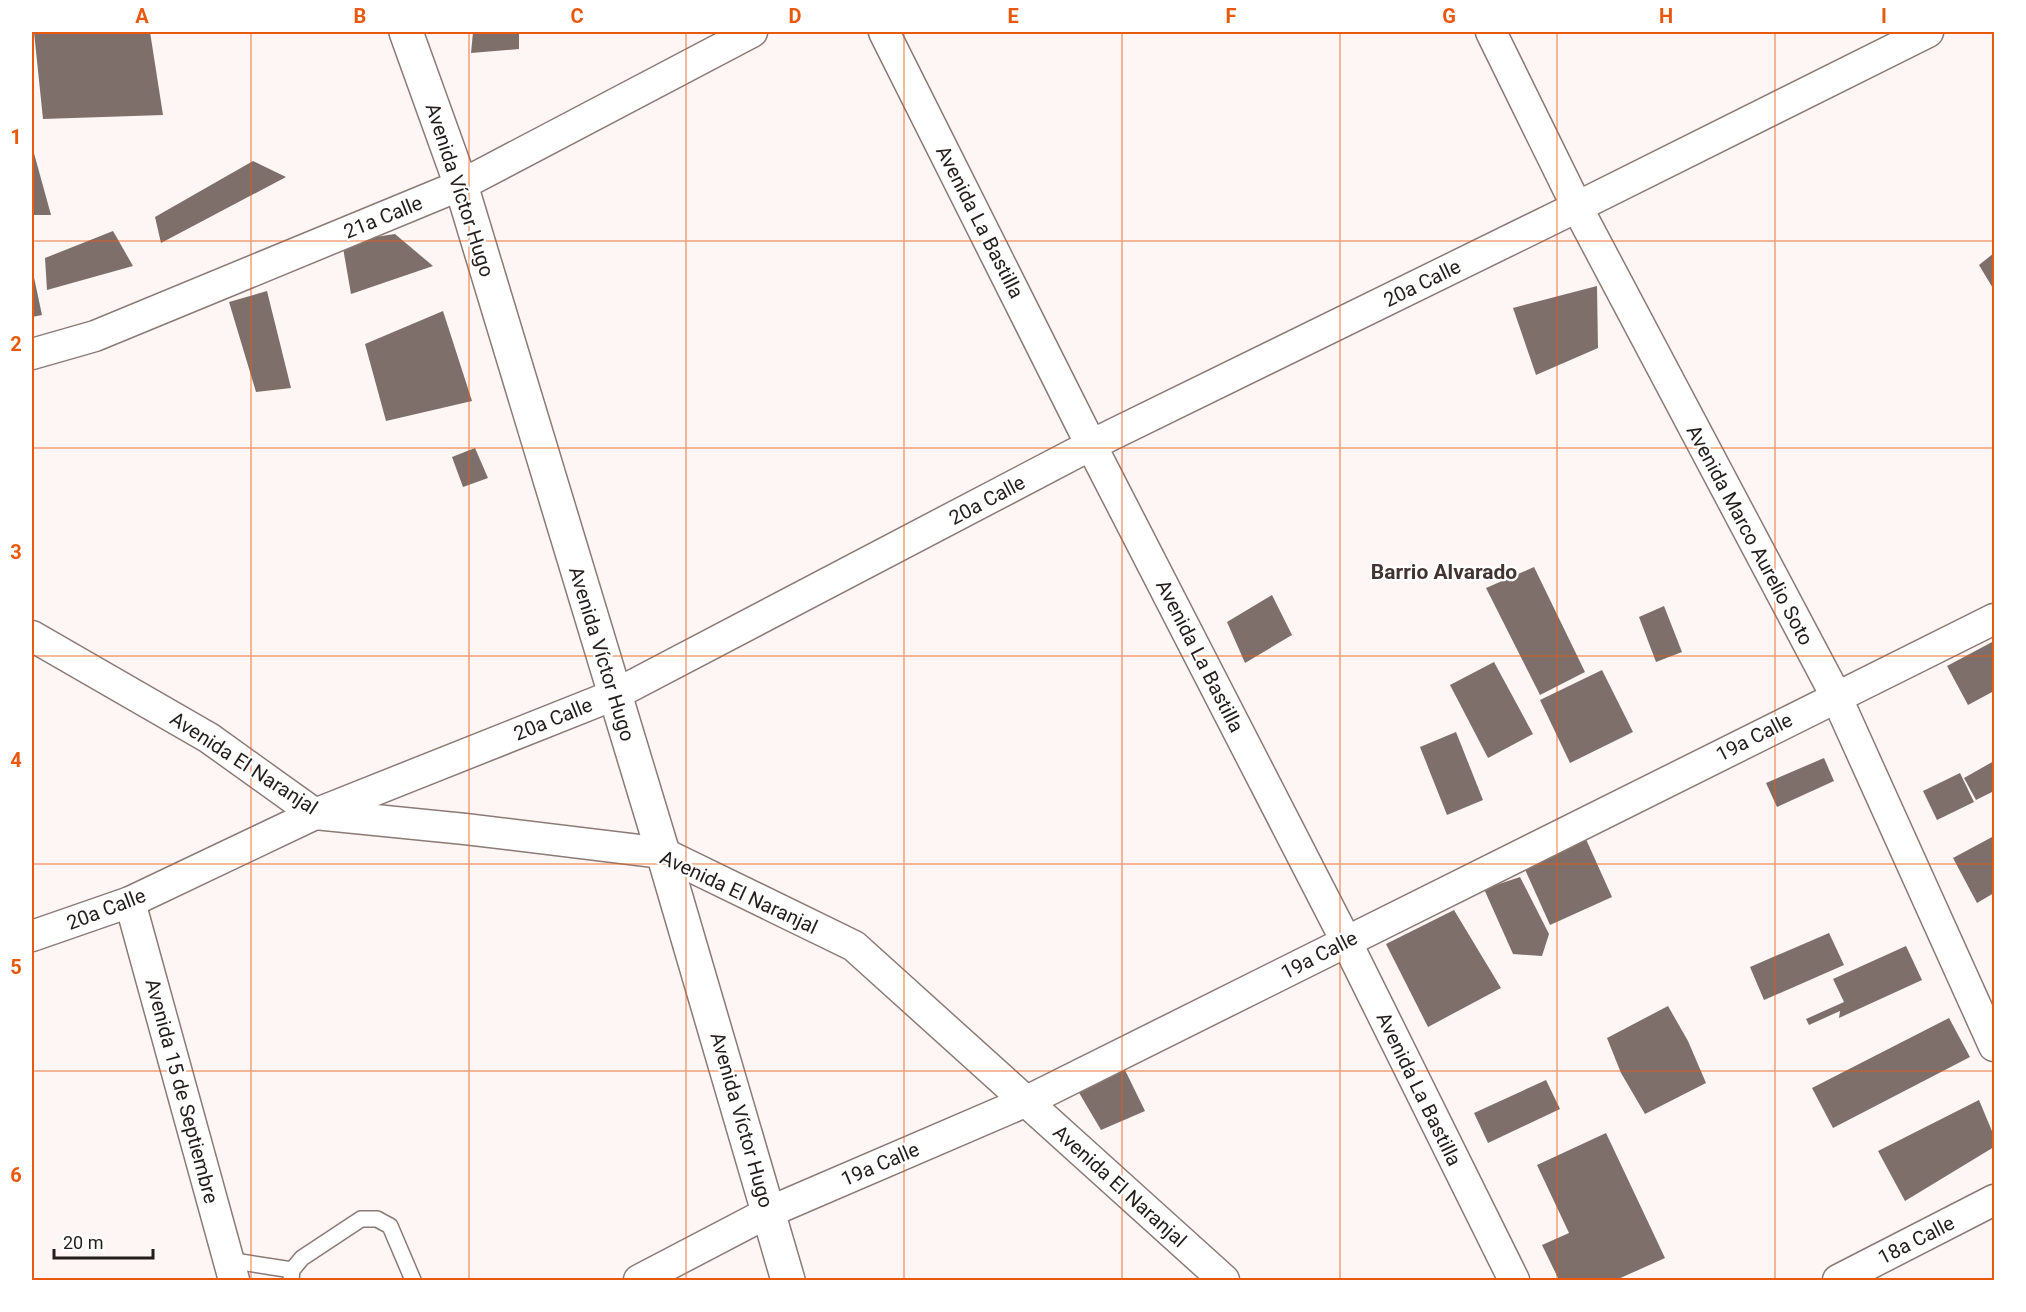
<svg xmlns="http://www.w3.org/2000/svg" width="2026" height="1312" font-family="Roboto,sans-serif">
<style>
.building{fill:#7f6f6b}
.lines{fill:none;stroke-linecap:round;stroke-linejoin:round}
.service-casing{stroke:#8b7a76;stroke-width:18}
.minor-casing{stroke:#8b7a76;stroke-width:33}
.tertiary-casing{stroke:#8b7a76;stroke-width:36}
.service{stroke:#fff;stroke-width:15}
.minor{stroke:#fff;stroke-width:30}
.tertiary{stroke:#fff;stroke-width:33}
.grid{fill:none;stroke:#e8590c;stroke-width:1.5;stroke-opacity:0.55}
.labels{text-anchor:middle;stroke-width:4.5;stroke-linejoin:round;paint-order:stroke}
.street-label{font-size:20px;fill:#231d1b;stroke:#fff}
.neighbourhood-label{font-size:21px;font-weight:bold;fill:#423431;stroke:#fff}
.neatline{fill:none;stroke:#e8590c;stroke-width:2}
.grid-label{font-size:20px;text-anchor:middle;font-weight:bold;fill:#e8590c}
</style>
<rect width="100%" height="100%" fill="#fdf6f4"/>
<g class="building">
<polygon points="34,32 150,32 163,115 43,119"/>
<polygon points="473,32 519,32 519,49 471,53"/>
<polygon points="32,146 51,215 32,215"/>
<polygon points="253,161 286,177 161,243 155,217"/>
<polygon points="113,231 133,266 47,290 45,258"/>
<polygon points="395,234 433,266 351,294 342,242"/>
<polygon points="1994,253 1994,290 1979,265"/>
<polygon points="32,268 42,315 32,317"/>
<polygon points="1597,286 1598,348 1536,375 1513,308"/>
<polygon points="267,291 291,388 256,392 229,302"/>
<polygon points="443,311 472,401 386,421 365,344"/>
<polygon points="475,448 488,478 463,487 452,457"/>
<polygon points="1534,567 1585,672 1540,695 1486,588"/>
<polygon points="1272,595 1292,635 1245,663 1227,622"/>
<polygon points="1664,606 1682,652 1656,662 1639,617"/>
<polygon points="1994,641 1994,691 1968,705 1947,666"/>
<polygon points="1494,662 1533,734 1488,758 1450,685"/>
<polygon points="1602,670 1633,732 1570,763 1540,700"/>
<polygon points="1456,732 1483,800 1447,815 1420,747"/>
<polygon points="1824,758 1834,781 1777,807 1766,783"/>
<polygon points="1994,761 1994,791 1976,800 1964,778"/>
<polygon points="1960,773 1974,802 1937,820 1923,791"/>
<polygon points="1994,836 1994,893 1977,903 1953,858"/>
<polygon points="1585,837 1612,897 1550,925 1523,865"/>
<polygon points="1520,877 1549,934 1542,956 1513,954 1484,889"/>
<polygon points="1454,910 1501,988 1428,1027 1386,944"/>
<polygon points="1829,933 1844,965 1764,1000 1750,967"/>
<polygon points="1906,946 1922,980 1839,1018 1840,1011 1809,1025 1806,1019 1844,1002 1833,979"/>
<polygon points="1668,1006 1688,1041 1706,1083 1645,1114 1621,1073 1607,1038"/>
<polygon points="1949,1018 1970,1057 1833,1128 1812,1088"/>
<polygon points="1124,1068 1145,1111 1101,1130 1078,1091"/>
<polygon points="1546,1080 1560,1109 1488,1143 1474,1113"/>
<polygon points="1979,1100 1994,1136 1994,1147 1905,1201 1878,1151"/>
<polygon points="1606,1133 1665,1258 1616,1280 1559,1280 1542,1245 1569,1233 1537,1165"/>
</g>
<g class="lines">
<defs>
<g id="service">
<polyline points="228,1260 292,1270"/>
<polyline points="291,1280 292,1270 302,1258 361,1219 377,1219 390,1226 413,1280"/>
</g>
<g id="minor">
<polyline points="884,32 1091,445 1346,941 1514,1280"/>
<polyline points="1491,32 1577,207 1836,696 1994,1046"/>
<polyline points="32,354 95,336 461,185 752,32"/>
<polyline points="32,636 209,738 315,814 465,829 663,853 854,946 1224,1280"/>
<polyline points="130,902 234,1280"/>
<polyline points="32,936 130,902 315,814 614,695 1091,445 1577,207 1928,32"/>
<polyline points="639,1280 769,1212 1027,1101 1994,619"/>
<polyline points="1838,1280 1994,1200"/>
</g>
<polyline id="tertiary" points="406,32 461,185 663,853 788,1280"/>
</defs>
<use href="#service" class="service-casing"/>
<use href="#minor" class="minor-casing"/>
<use href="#tertiary" class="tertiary-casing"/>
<use href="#service" class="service"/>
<use href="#minor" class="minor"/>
<use href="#tertiary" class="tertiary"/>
</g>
<path class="grid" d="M251,32V1280M469,32V1280M686,32V1280M904,32V1280M1122,32V1280M1340,32V1280M1557,32V1280M1775,32V1280M32,241H1994M32,448H1994M32,656H1994M32,864H1994M32,1071H1994"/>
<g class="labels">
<g class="street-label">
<text transform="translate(460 190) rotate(72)" y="7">Avenida Víctor Hugo</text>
<text transform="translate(383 217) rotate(-22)" y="7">21a Calle</text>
<text transform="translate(980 222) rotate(63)" y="7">Avenida La Bastilla</text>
<text transform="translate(1422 283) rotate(-26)" y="7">20a Calle</text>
<text transform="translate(987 500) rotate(-28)" y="7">20a Calle</text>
<text transform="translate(1750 535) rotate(62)" y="7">Avenida Marco Aurelio Soto</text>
<text transform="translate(602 654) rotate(73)" y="7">Avenida Víctor Hugo</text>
<text transform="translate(1200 656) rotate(63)" y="7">Avenida La Bastilla</text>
<text transform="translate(553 719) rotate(-22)" y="7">20a Calle</text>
<text transform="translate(1754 737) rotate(-27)" y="7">19a Calle</text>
<text transform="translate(244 763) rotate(33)" y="7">Avenida El Naranjal</text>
<text transform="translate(739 892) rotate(25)" y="7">Avenida El Naranjal</text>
<text transform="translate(106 909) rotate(-21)" y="7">20a Calle</text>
<text transform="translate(1319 955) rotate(-27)" y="7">19a Calle</text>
<text transform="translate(1419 1089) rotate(64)" y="7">Avenida La Bastilla</text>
<text transform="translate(182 1091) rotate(75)" y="7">Avenida 15 de Septiembre</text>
<text transform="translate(742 1120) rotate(74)" y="7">Avenida Víctor Hugo</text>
<text transform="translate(880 1164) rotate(-23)" y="7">19a Calle</text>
<text transform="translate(1120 1186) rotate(42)" y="7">Avenida El Naranjal</text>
<text transform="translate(1916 1240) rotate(-27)" y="7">18a Calle</text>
</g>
<g class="neighbourhood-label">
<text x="1444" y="579">Barrio Alvarado</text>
</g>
</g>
<rect width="2026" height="1312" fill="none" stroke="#ffffff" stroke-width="66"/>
<path d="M54 1249v9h99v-9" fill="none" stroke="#231d1b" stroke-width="3"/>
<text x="63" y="1249" font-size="18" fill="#231d1b" stroke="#ffffff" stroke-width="4.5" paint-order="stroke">20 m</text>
<rect x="33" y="33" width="1960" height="1246" class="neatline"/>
<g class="grid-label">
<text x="142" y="23">A</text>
<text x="360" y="23">B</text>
<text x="577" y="23">C</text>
<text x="795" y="23">D</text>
<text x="1013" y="23">E</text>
<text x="1231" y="23">F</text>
<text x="1449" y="23">G</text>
<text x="1666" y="23">H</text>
<text x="1884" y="23">I</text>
<text x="16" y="144">1</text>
<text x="16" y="351">2</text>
<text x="16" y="559">3</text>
<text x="16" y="767">4</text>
<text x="16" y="974">5</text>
<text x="16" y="1182">6</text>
</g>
</svg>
